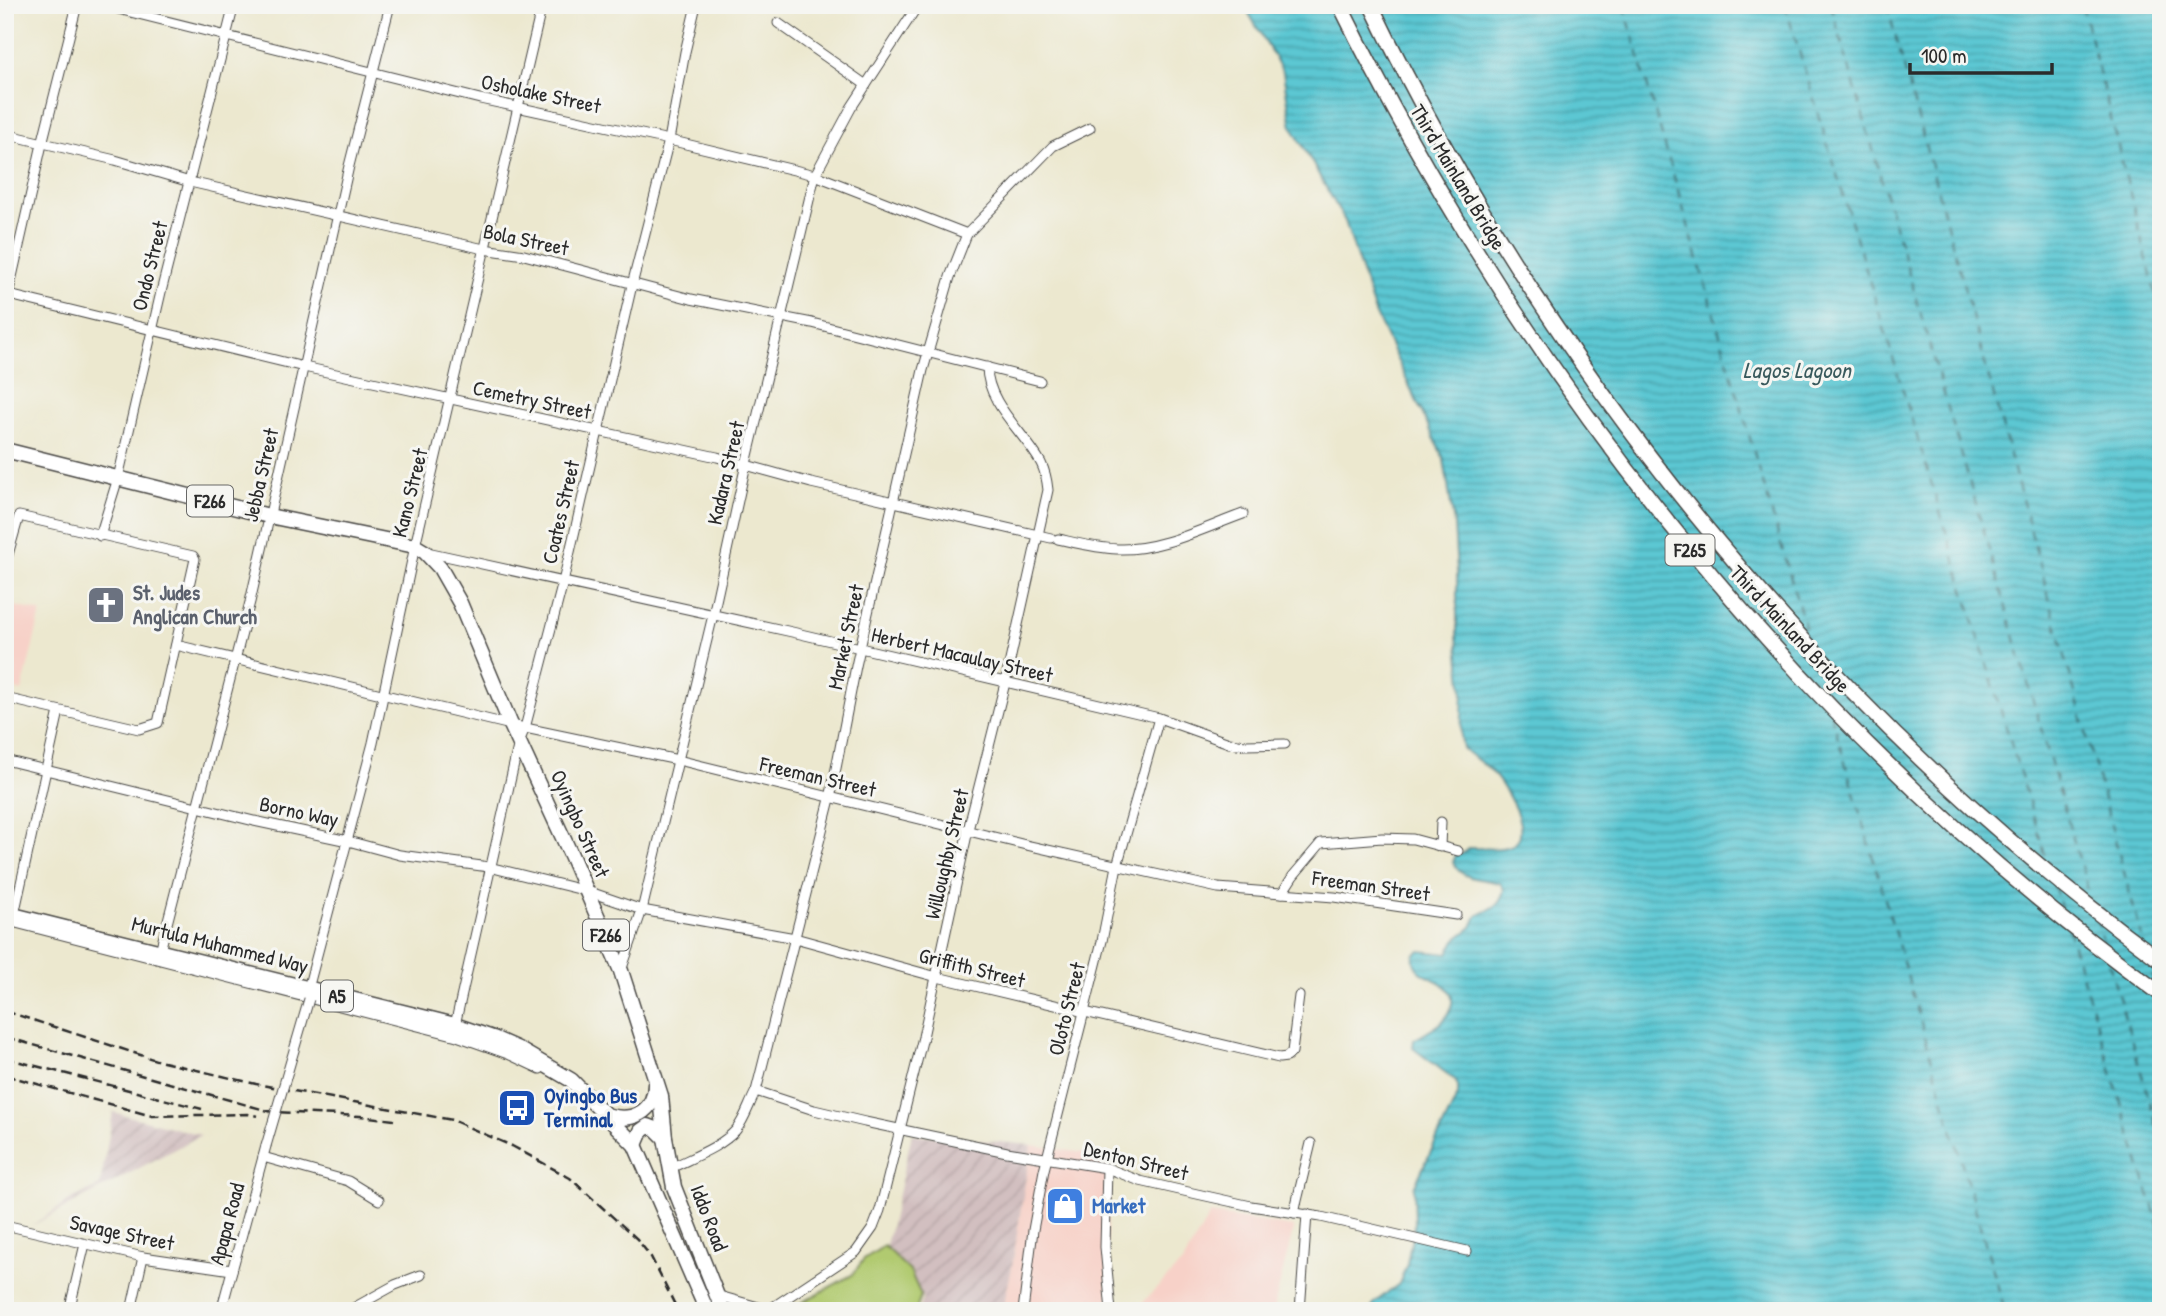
<svg xmlns="http://www.w3.org/2000/svg" width="2166" height="1316" font-family="'Patrick Hand',sans-serif">
<style>
.built{fill:#f7d1c8}
.industrial{fill:url(#industrial-furrows)}
.green{fill:#b1ca70;stroke:#6e7a4e;stroke-width:2}
.water{fill:url(#water-rules);stroke:#43797f;stroke-width:2}
.lines{fill:none;stroke-linecap:round;stroke-linejoin:round}
.ferry{stroke:#395a5d;stroke-width:2;stroke-dasharray:9 7;stroke-linecap:butt}
.minor-casing{stroke:#484744;stroke-width:11}
.highway-casing{stroke:#484744;stroke-width:17}
.minor{stroke:#fff;stroke-width:9}
.highway{stroke:#fff;stroke-width:14}
.rail{stroke:#2b2b2b;stroke-width:2.5;stroke-dasharray:10 5;stroke-linecap:butt}
.minor-bridge-casing{stroke:#484744;stroke-width:11;stroke-linecap:butt}
.minor-bridge{stroke:#fff;stroke-width:9}
.labels{text-anchor:middle;stroke-width:6;stroke-linejoin:round;paint-order:stroke}
.shield{fill:#f6f6f2;stroke:#686867;stroke-width:2}
.shield-label{font-size:19px;font-weight:bold;fill:#2b2b2b}
.street-label{font-size:21px;fill:#2b2b2b;stroke:#f6f6f2}
.worship-label{font-size:21px;font-weight:bold;fill:#5b616d;stroke:#f6f6f2;text-anchor:start}
.transit-label{font-size:21px;font-weight:bold;fill:#164399;stroke:#f6f6f2;text-anchor:start}
.shop-label{font-size:21px;font-weight:bold;fill:#366cbe;stroke:#f6f6f2;text-anchor:start}
.water-label{font-size:23px;font-style:italic;fill:#395a5d;stroke:#f6f6f2}
</style>
<defs>
<pattern id="industrial-furrows" width="10" height="10" patternUnits="userSpaceOnUse" patternTransform="scale(1.75)"><rect width="10" height="10" fill="#d2bfc0"/><path d="M-1 1l2-2M0 10L10 0M9 11l2-2" fill="none" stroke="#b4a4a5"/></pattern>
<pattern id="water-rules" width="6" height="5" patternUnits="userSpaceOnUse" patternTransform="scale(1.75)"><rect width="6" height="5" fill="#5bc7d3"/><path d="M0 2.5h6" fill="none" stroke="#4ba2ab"/></pattern>
</defs>
<rect width="100%" height="100%" fill="#f6f6f2"/>
<filter id="ink" filterUnits="userSpaceOnUse"><feTurbulence type="fractalNoise" baseFrequency=".0143" numOctaves="2"/><feDisplacementMap in="SourceGraphic" scale="14" xChannelSelector="R" yChannelSelector="G"/><feConvolveMatrix kernelMatrix="1 2 1 2 8 2 1 2 1" color-interpolation-filters="sRGB"/></filter>
<filter id="wash" filterUnits="userSpaceOnUse"><feTurbulence type="fractalNoise" baseFrequency=".00686" numOctaves="4" result="noise"/><feDisplacementMap in="SourceGraphic" scale="28" xChannelSelector="R" yChannelSelector="G"/><feGaussianBlur stdDeviation="1.57" result="paint"/><feColorMatrix in="noise" values="0 0 0 0 0 0 0 0 0 0 0 0 0 0 0 0 0 1.4 0 .05"/><feComposite in="paint" operator="in"/></filter>
<g filter="url(#wash)">
<rect width="100%" height="100%" fill="#ece8cf"/>
<g class="built">
<polygon points="6,604 41,612 22,691 5,688"/>
<polygon points="1031,1145 1111,1157 1106,1255 1110,1311 1002,1311 1011,1272"/>
<polygon points="1210,1214 1294,1227 1273,1311 1141,1311 1141,1304 1183,1262"/>
</g>
<g class="industrial">
<polygon points="113,1112 201,1135 31,1226 73,1199 100,1186"/>
<polygon points="912,1134 1031,1145 1011,1272 1002,1311 919,1311 923,1299 912,1275 885,1250"/>
</g>
<polygon class="green" points="884,1246 910,1271 921,1295 916,1311 786,1311 852,1275 864,1259"/>
<path class="water" d="M1244,5H2161V1311H1371L1374,1303L1399,1284L1407,1264L1415,1222L1414,1187L1458,1095V1086L1455,1080L1413,1048L1414,1040C1423,1034 1435,1029 1442,1022C1448,1016 1452,1010 1452,1002C1454,975 1410,982 1414,955L1420,951L1448,954L1455,940L1472,927L1477,916C1491,908 1501,908 1504,889L1500,883C1483,878 1461,881 1453,862L1456,855L1462,854L1469,848C1481,848 1502,851 1513,845C1535,831 1502,782 1489,769C1481,761 1471,757 1463,748L1461,736L1463,691L1457,636V572L1454,524L1444,459L1375,313L1345,221L1292,127L1283,72Z"/>
<g class="lines">
<g class="ferry">
<polyline points="1624,5 1807,634"/>
<polyline points="1785,5 2048,864"/>
<polyline points="1831,5 2090,897"/>
<polyline points="1887,5 2142,938"/>
<polyline points="2082,5 2161,315"/>
<polyline points="1816,663 1823,688"/>
<polyline points="1831,714 2005,1311"/>
<polyline points="2054,886 2061,907"/>
<polyline points="2097,919 2103,941"/>
<polyline points="2068,929 2161,1233"/>
<polyline points="2148,960 2154,981"/>
<polyline points="2109,963 2161,1140"/>
</g>
</g>
</g>
<g filter="url(#ink)">
<g class="lines">
<defs>
<g id="minor">
<polyline points="102,5 480,99 669,140 815,175 967,234"/>
<polyline points="778,23 866,85"/>
<polyline points="5,134 115,160 190,182 484,249 524,255 691,299 812,323 1040,381"/>
<polyline points="5,294 304,367 717,457 811,483 1051,538"/>
<polyline points="5,308 42,144 77,5"/>
<polyline points="100,536 118,478 161,292 234,5"/>
<path d="M1058,539C1077,543 1097,548 1117,549C1159,551 1204,528 1243,514"/>
<polyline points="427,552 792,632 1159,718 1229,743 1246,745 1285,744"/>
<polyline points="5,565 19,516 193,556 195,559 158,723 139,729 5,698"/>
<polyline points="176,645 511,725 678,760 1026,845 1218,888 1334,897 1456,915"/>
<polyline points="5,760 254,821 348,841 400,855 489,867 587,891 642,910 795,938 937,977 1279,1058 1287,1057 1292,1052 1299,996"/>
<polyline points="1440,847 1441,822"/>
<polyline points="1282,893 1293,876 1321,843 1382,838 1413,839 1458,851"/>
<polyline points="14,915 59,711"/>
<polyline points="8,921 457,1036 508,1054 540,1069"/>
<polyline points="160,951 250,602 349,166 390,5"/>
<polyline points="621,971 642,910 713,615 746,464 815,175 851,108 918,5"/>
<polyline points="308,989 373,743 415,546 542,5"/>
<polyline points="455,1025 519,742 525,728 563,582 632,285 669,140 685,52 696,5"/>
<polyline points="756,1091 814,1110 865,1122 1007,1152 1107,1168 1140,1181 1197,1194 1251,1206 1321,1217 1467,1251"/>
<polyline points="263,1157 348,1181 379,1200"/>
<polyline points="1107,1168 1105,1247 1111,1311"/>
<path d="M669,1169C690,1158 720,1148 736,1130C745,1119 749,1104 756,1091L830,799L856,666L923,370L950,277L967,234L1053,146L1090,128"/>
<polyline points="1294,1213 1311,1143"/>
<polyline points="5,1225 143,1257 232,1270"/>
<polyline points="716,1295 769,1310"/>
<polyline points="69,1311 85,1244"/>
<polyline points="131,1311 143,1257"/>
<polyline points="221,1311 266,1146"/>
<polyline points="348,1311 395,1285 421,1275"/>
<path d="M767,1311L856,1252L873,1228L880,1210L923,1037L968,830L1005,683L1048,490C1047,480 1045,471 1041,463C1024,432 987,404 987,367"/>
<polyline points="1023,1311 1033,1230 1044,1170 1102,941 1117,866 1159,718"/>
<polyline points="1300,1311 1307,1214"/>
</g>
<g id="highway">
<path d="M1340,5C1531,392 1810,740 2161,994"/>
<path d="M1371,5C1550,376 1829,717 2161,961"/>
<polyline points="5,450 269,516 415,546 425,552 440,568 460,603 511,725 571,855 621,971 661,1096 665,1138 674,1187 723,1311"/>
<polyline points="5,913 455,1025 493,1038 518,1049 571,1080 635,1145 707,1311"/>
<path d="M606,1115C631,1123 655,1113 655,1084"/>
<polyline points="635,1145 641,1131 648,1126 656,1129 665,1138"/>
</g>
</defs>
<use href="#minor" class="minor-casing"/>
<use href="#highway" class="highway-casing"/>
<use href="#minor" class="minor"/>
<use href="#highway" class="highway"/>
<g class="rail">
<polyline points="5,1011 159,1061 256,1084 452,1120 512,1146 570,1178 637,1239 651,1257 678,1311"/>
<polyline points="5,1037 272,1112 360,1116 394,1120"/>
<polyline points="5,1058 202,1109"/>
<polyline points="5,1075 152,1116 248,1114 258,1116"/>
</g>
<defs>
<polyline id="minor-bridge" points="266,1146 309,999"/>
</defs>
<use href="#minor-bridge" class="minor-bridge-casing"/>
<use href="#minor-bridge" class="minor-bridge"/>
</g>
</g>
<defs>
<symbol id="church-square" viewBox="-11 -11 22 22"><rect x="-9" y="-9" width="18" height="18" rx="4" fill="#6b7280" stroke="#f6f6f2"/><path d="M-1.2-6h2.4v3.5h3.3v2.4h-3.3V6h-2.4V-.1h-3.3v-2.4h3.3Z" fill="#fff"/></symbol>
<symbol id="bus-square" viewBox="-11 -11 22 22"><rect x="-9" y="-9" width="18" height="18" rx="4" fill="#1a4fb4" stroke="#f6f6f2"/><path d="M-5-6H5V4H4V6H2V4H-2V6H-4V4H-5ZM-3.5-4V0h7V-4ZM-3.5 1.2v1.5H-2V1.2ZM2 1.2v1.5H3.5V1.2Z" fill="#fff"/></symbol>
<symbol id="shop-square" viewBox="-11 -11 22 22"><rect x="-9" y="-9" width="18" height="18" rx="4" fill="#3f7fe0" stroke="#f6f6f2"/><path d="M-5-2.5h2.3a2.7 3.5 0 0 1 5.4 0H5L5.5 6h-11ZM-1.5-2.5h3a1.5 2.3 0 0 0-3 0Z" fill="#fff"/></symbol>
</defs>
<g fill-rule="evenodd">
<use href="#church-square" x="84" y="583" width="44" height="44"/>
<use href="#bus-square" x="495" y="1086" width="44" height="44"/>
<use href="#shop-square" x="1043" y="1184" width="44" height="44"/>
</g>
<g class="labels">
<g class="shield">
<rect x="187" y="485.5" width="46" height="31" rx="5"/>
<rect x="1665.5" y="534.5" width="49" height="31" rx="5"/>
<rect x="583" y="919.5" width="46" height="31" rx="5"/>
<rect x="321" y="980.5" width="32" height="31" rx="5"/>
</g>
<g class="shield-label">
<text x="210" y="508">F266</text>
<text x="1690" y="557">F265</text>
<text x="606" y="942">F266</text>
<text x="337" y="1003">A5</text>
</g>
<g class="street-label">
<text transform="translate(541 94) rotate(12)" y="7">Osholake Street</text>
<text transform="translate(1458 177) rotate(59)" y="7">Third Mainland Bridge</text>
<text transform="translate(526 240) rotate(12)" y="7">Bola Street</text>
<text transform="translate(150 266) rotate(-76)" y="7">Ondo Street</text>
<text transform="translate(532 400) rotate(12)" y="7">Cemetry Street</text>
<text transform="translate(726 473) rotate(-77)" y="7">Kadara Street</text>
<text transform="translate(261 475) rotate(-77)" y="7">Jebba Street</text>
<text transform="translate(410 493) rotate(-76)" y="7">Kano Street</text>
<text transform="translate(561 512) rotate(-77)" y="7">Coates Street</text>
<text transform="translate(1790 629) rotate(47)" y="7">Third Mainland Bridge</text>
<text transform="translate(846 637) rotate(-78)" y="7">Market Street</text>
<text transform="translate(962 655) rotate(13)" y="7">Herbert Macaulay Street</text>
<text transform="translate(818 777) rotate(13)" y="7">Freeman Street</text>
<text transform="translate(299 812) rotate(12)" y="7">Borno Way</text>
<text transform="translate(580 824) rotate(66)" y="7">Oyingbo Street</text>
<text transform="translate(947 854) rotate(-77)" y="7">Willoughby Street</text>
<text transform="translate(1371 886) rotate(8)" y="7">Freeman Street</text>
<text transform="translate(220 945) rotate(14)" y="7">Murtula Muhammed Way</text>
<text transform="translate(972 968) rotate(14)" y="7">Griffith Street</text>
<text transform="translate(1067 1009) rotate(-76)" y="7">Oloto Street</text>
<text transform="translate(1136 1161) rotate(14)" y="7">Denton Street</text>
<text transform="translate(709 1218) rotate(69)" y="7">Iddo Road</text>
<text transform="translate(227 1224) rotate(-75)" y="7">Apapa Road</text>
<text transform="translate(122 1233) rotate(12)" y="7">Savage Street</text>
</g>
<g class="worship-label">
<text x="133" y="600">St. Judes<tspan x="133" dy="24">Anglican Church</tspan></text>
</g>
<g class="transit-label">
<text x="544" y="1103">Oyingbo Bus<tspan x="544" dy="24">Terminal</tspan></text>
</g>
<g class="shop-label">
<text x="1092" y="1213">Market</text>
</g>
<g class="water-label">
<text x="1797" y="378">Lagos Lagoon</text>
</g>
</g>
<rect width="2166" height="1316" fill="none" stroke="#f6f6f2" stroke-width="28"/>
<path d="M1910 63v10h142v-10" fill="none" stroke="#2b2b2b" stroke-width="3.5"/>
<text x="1921" y="63" font-size="21" fill="#2b2b2b" stroke="#f6f6f2" stroke-width="5" paint-order="stroke">100 m</text>
</svg>
